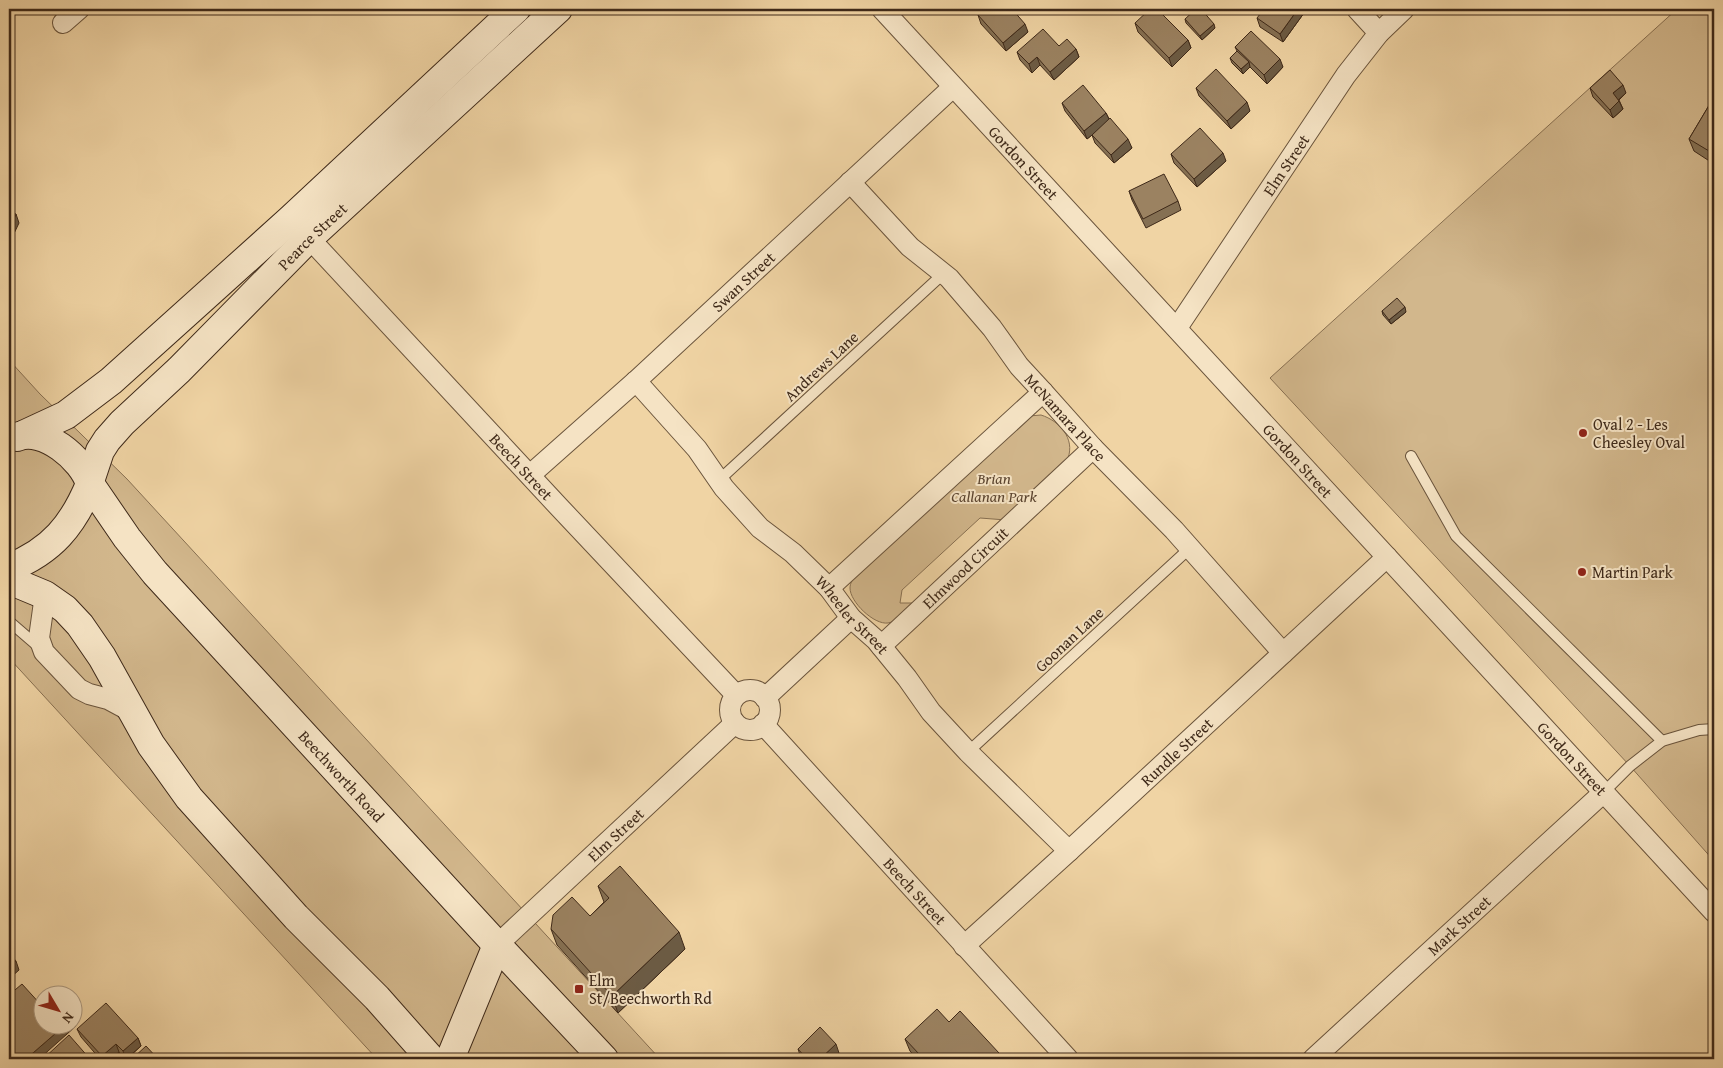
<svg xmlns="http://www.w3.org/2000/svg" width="1723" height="1068" font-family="'Gentium Book Plus',serif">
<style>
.green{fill:#d2b78c;stroke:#887052}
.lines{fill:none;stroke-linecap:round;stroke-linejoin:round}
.service-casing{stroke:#6a543c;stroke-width:12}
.minor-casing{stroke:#6a543c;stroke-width:22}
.secondary-casing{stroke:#3e2919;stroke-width:30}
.service{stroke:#f5e3c4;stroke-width:10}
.minor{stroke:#f5e3c4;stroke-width:20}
.secondary{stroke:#f5e3c4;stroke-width:28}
.wall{fill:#857053;stroke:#3e2919}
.shaded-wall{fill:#6c5b44;stroke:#3e2919}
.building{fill:#9b8261;stroke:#3e2919}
.poi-dot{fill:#8f2418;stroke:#f5e3c4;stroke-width:2}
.labels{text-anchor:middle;stroke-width:4;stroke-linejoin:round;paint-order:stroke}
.street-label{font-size:16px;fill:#3e2919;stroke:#f5e3c4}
.poi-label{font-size:16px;fill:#3e2919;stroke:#f5e3c4;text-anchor:start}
.park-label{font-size:16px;font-style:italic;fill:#5c4530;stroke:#f5e3c4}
</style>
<rect width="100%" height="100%" fill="#f0d4a4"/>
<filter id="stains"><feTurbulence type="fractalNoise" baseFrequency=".004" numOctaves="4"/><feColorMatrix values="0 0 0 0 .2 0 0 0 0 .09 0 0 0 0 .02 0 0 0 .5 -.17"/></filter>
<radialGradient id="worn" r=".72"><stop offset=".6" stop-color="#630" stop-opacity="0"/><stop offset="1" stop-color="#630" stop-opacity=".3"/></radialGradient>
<g class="green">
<polygon points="1677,9 1714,9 1714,861 1630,766 1270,378"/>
<polygon points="9,360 40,394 127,479 660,1059 377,1059 9,658"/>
<path d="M1041,415C1060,421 1075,439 1068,458L1006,520L980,518L902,590L900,603H916C908,609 897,622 888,623C874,625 850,602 850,588C850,583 853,579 856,574L1029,416Z"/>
</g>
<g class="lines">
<defs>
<g id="service">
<polyline points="1411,456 1456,536 1662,741"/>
<polyline points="718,481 943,274"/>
<polyline points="11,623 40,648"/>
<polyline points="968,752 1190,548"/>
<polyline points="1604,792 1630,766 1662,741 1699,730 1714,729"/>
</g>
<g id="minor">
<path id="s1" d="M882,9L1714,912"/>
<polyline points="1357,9 1379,33"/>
<polyline points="63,23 79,9"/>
<path id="s2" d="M850,182L910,247L949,278L992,328L1019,366L1043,392L1093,448L1174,530L1283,653"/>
<path id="s3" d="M309,238L559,507L736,695"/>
<path id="s4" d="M1177,328L1346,75L1379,33L1404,9"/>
<path id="s5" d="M636,381L697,449L724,488L760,528L793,553L829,588L851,618L876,640L907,678L931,712L968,752L1069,851"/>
<path id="s6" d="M530,475L636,381L953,87"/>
<polyline points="829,588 1043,392"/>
<polyline points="45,595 39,638 44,652 79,689 89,694 108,699 134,713"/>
<path id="s7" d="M881,646L1093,448"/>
<circle cx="750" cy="710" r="20"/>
<polyline points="765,698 851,618"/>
<path id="s8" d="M763,724L1068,1059"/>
<path id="s9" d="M497,945L735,723"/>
<path id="s10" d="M964,946L1069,851L1387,557"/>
<path id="s11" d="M1313,1059L1604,792"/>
</g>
<g id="secondary">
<polyline points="25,434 66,415 111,381 291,219 516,9"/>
<path id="s12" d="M90,481L100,451L107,440L122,423L179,370L309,238L558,9"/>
<path id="s13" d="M90,484L127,538L155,573L497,945L604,1059"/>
<path d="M9,568C52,551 73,525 90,484C83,459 43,426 17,437"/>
<polyline points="9,580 45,595 65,609 80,625 102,657 151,745 189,798 296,917 377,998 431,1059"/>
<polyline points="450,1059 497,945"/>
</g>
</defs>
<use href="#service" class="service-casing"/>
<use href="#minor" class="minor-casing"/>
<use href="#secondary" class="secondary-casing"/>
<use href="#service" class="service"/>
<use href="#minor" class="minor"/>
<use href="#secondary" class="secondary"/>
</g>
<g class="wall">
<polygon points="1304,13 1283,42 1260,27 1257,18"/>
<polygon points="978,15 1028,32 1006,51 981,24"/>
<polygon points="1185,19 1215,28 1202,40 1186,23"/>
<polygon points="1135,23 1188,40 1191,48 1172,67 1138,32"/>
<polygon points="1059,46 1076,49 1079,57 1054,80 1040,65 1032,73 1020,60 1017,52"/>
<polygon points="1235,47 1283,67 1267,84 1250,67 1243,74 1232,63 1230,58 1237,51"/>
<polygon points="1196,88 1250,111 1231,129 1199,96"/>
<polygon points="1590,88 1626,93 1619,100 1623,109 1613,118 1593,97"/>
<polygon points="1714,97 1714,164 1694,151 1689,139"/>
<polygon points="1062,103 1106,113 1109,119 1132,148 1114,163 1095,143 1092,135 1087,139 1065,111"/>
<polygon points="1171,154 1226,161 1197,187 1174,163"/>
<polygon points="1129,191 1178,201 1181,210 1146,228 1132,200"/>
<polygon points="1382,311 1406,312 1391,324 1383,315"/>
<polygon points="598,886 685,949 618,1013 557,945 551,929 590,916 604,902"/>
<polygon points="949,1022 1002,1059 916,1058 910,1051 905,1039"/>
<polygon points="77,1029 138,1038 141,1046 127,1059 125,1059 119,1052 111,1059 100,1059 81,1037"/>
<polygon points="798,1049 839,1053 832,1059 803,1059 801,1058"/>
</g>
<g class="shaded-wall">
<polygon points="1298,9 1303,9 1304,13 1283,42 1280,34"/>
<polygon points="1025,24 1028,32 1006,51 1003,43"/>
<polygon points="1214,24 1215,28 1202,40 1200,36"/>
<polygon points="1188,40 1191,48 1172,67 1169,58"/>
<polygon points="1076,49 1079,57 1054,80 1050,72"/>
<polygon points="1037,57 1040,65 1032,73 1029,64"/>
<polygon points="1280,59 1283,67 1267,84 1264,75"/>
<polygon points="1249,62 1250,67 1243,74 1241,69"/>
<polygon points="1623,85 1626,93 1616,102 1613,93"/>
<polygon points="1619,101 1623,109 1613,118 1610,110"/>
<polygon points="1247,102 1250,111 1231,129 1227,121"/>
<polygon points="1106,113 1110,121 1087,139 1084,131"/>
<polygon points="1128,139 1132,148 1114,163 1111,155"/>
<polygon points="1223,153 1226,161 1197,187 1194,179"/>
<polygon points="16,214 19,223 9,244 9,229"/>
<polygon points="1405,307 1406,312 1391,324 1389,320"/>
<polygon points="679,932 685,949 618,1013 612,996"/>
<polygon points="16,961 19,970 9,979 9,968"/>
<polygon points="72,1017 76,1026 39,1059 26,1059 64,1026 72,1026"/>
<polygon points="138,1038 141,1046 126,1059 123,1051"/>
<polygon points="116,1044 119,1052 111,1059 103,1059 102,1056"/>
<polygon points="836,1044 839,1053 832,1059 820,1059"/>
<polygon points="999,1053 1002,1059 992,1059"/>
</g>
<g class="building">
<polygon points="986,9 1012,9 1025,24 1003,43 978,15"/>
<polygon points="1150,9 1157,9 1188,40 1169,58 1135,23"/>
<polygon points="1196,9 1201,9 1214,24 1200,36 1185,19"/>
<polygon points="1264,9 1298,9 1280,34 1257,18"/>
<polygon points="1043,29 1059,46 1067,39 1076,49 1050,72 1037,57 1029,64 1017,52"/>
<polygon points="1251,31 1280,59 1264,75 1235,47"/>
<polygon points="1237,51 1249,62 1241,69 1230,58"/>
<polygon points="1216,69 1247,102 1227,121 1196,88"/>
<polygon points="1610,70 1623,85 1613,93 1619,101 1610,110 1590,88"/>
<polygon points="1083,85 1106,113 1084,131 1062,103"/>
<polygon points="1714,97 1714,154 1689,139"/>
<polygon points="1110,118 1128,139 1111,155 1092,135"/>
<polygon points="1200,128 1223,153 1194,179 1171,154"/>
<polygon points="1164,174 1178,201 1143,219 1129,191"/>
<polygon points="9,211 16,214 9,229"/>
<polygon points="1397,298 1405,307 1389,320 1382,311"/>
<polygon points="620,866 679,932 612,996 551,929 553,915 572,897 590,916 609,898 598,886"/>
<polygon points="9,953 16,961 9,968"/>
<polygon points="22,984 42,1006 42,1026 64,1026 26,1059 9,1059 9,995"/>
<polygon points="106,1003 138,1038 123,1051 116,1044 102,1056 77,1029"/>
<polygon points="937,1009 949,1022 960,1011 999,1053 992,1059 914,1059 919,1054 905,1039"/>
<polygon points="820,1027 836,1044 820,1059 807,1059 798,1049"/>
<polygon points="69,1035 90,1059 43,1059"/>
<polygon points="146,1046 158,1059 132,1059"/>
<polygon points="900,1056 904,1059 896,1059"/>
</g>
<g class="poi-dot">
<circle cx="1583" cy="433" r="5"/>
<circle cx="1582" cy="572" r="5"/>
<rect x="574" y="984" width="10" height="10" rx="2.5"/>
</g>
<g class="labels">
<g class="street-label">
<text dy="6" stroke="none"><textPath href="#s1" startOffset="209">Gordon Street</textPath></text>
<text dy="6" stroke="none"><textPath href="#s4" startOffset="196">Elm Street</textPath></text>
<text dy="6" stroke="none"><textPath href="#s12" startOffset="334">Pearce Street</textPath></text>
<text dy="6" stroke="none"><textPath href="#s6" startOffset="288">Swan Street</textPath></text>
<text transform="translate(821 366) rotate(-43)" y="6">Andrews Lane</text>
<text dy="6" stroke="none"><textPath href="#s2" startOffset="320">McNamara Place</textPath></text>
<text dy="6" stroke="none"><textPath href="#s1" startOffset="614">Gordon Street</textPath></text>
<text dy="6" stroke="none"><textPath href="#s3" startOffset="312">Beech Street</textPath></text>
<text dy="6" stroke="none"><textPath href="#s7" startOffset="115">Elmwood Circuit</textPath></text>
<text dy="6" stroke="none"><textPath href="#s5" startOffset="320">Wheeler Street</textPath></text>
<text transform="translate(1069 639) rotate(-43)" y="6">Goonan Lane</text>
<text dy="6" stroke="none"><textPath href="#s10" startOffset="288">Rundle Street</textPath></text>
<text dy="6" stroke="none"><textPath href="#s1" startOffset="1019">Gordon Street</textPath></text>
<text dy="6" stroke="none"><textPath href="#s13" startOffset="386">Beechworth Road</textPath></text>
<text dy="6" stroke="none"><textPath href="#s9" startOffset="162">Elm Street</textPath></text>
<text dy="6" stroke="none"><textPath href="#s8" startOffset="226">Beech Street</textPath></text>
<text dy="6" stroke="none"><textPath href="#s11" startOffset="198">Mark Street</textPath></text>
</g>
<g class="poi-label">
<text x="1593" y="430">Oval 2 - Les<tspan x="1593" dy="18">Cheesley Oval</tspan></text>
<text x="1592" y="578">Martin Park</text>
<text x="589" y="986">Elm<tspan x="589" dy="18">St/Beechworth Rd</tspan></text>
</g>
<g class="park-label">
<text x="994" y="484">Brian<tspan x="994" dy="18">Callanan Park</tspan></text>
</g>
</g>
<rect width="1723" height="1068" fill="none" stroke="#f0d4a4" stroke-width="30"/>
<rect x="10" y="10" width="1703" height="1048" fill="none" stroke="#3e2919" stroke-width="2.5"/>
<rect x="15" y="15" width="1693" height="1038" fill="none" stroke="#3e2919"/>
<g transform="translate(58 1010) rotate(128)"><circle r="24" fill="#f5e3c4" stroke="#ac9980"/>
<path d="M0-4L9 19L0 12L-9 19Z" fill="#8f2418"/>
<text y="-8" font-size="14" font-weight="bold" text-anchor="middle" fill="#3e2919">N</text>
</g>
<rect width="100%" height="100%" filter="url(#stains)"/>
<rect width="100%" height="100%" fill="url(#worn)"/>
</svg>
